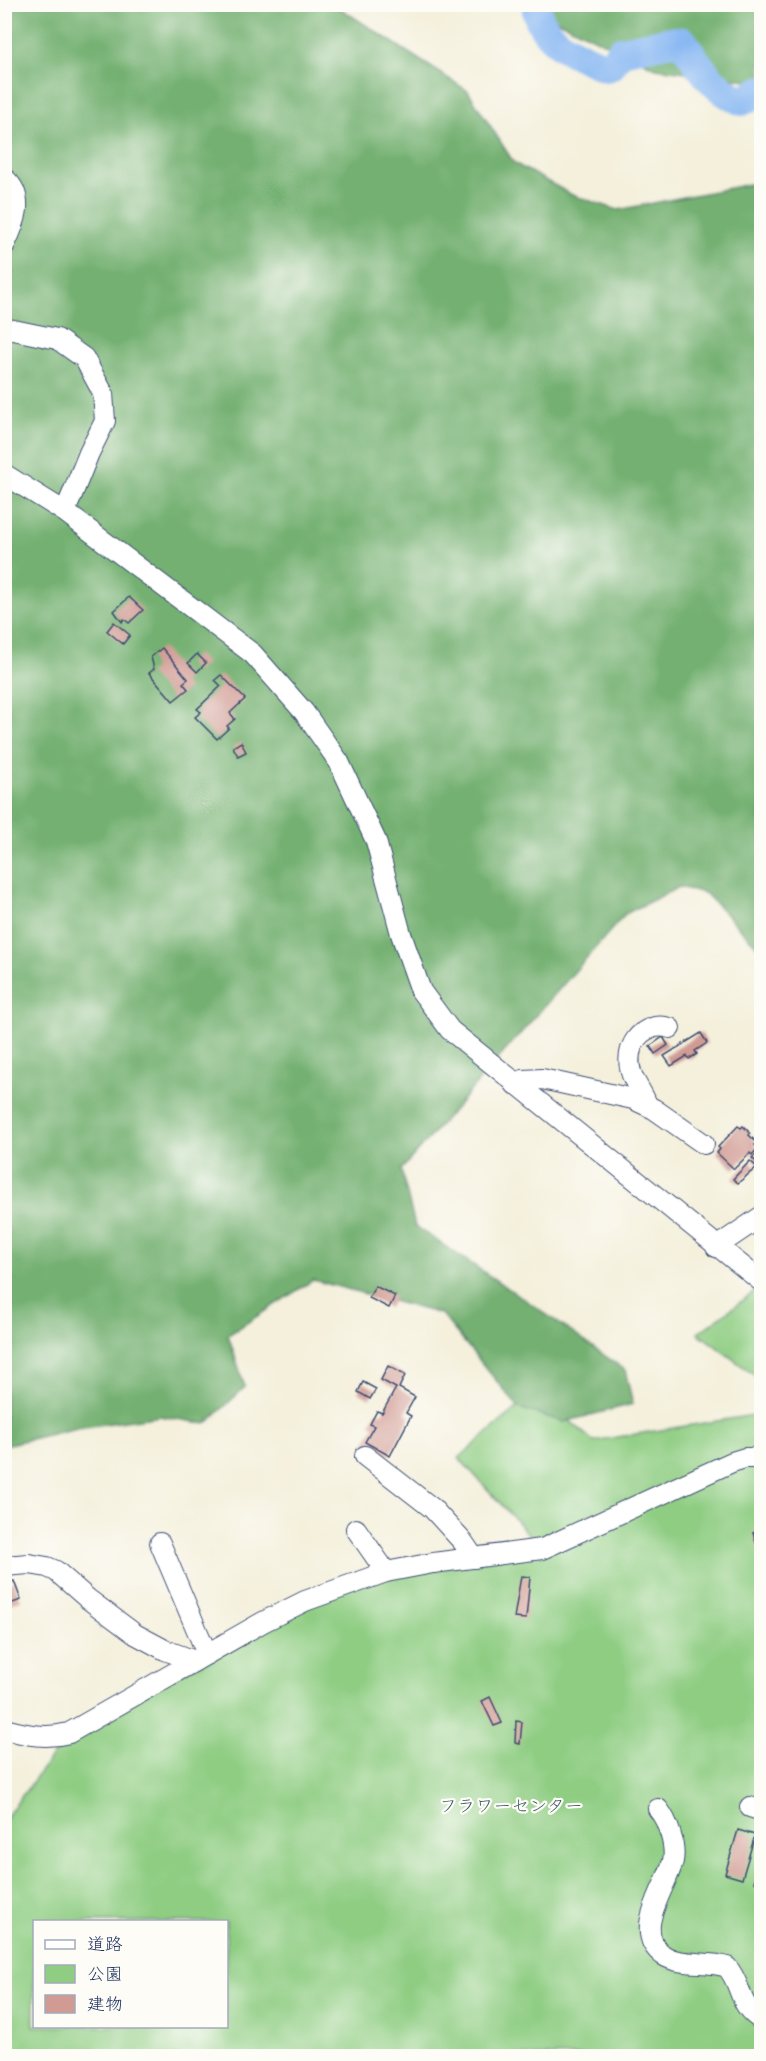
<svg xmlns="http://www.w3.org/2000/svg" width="766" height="2061" font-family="'Balsamiq Sans','Klee One',sans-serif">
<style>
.green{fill:#8fcd83;stroke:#557e70;stroke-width:1.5;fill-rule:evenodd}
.forest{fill:#73b071;stroke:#477068;stroke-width:1.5}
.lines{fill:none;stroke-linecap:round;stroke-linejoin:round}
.river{stroke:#88b8f3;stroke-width:30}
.building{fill:#d19b94}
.minor-casing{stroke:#3c4c71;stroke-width:22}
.minor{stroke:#fff;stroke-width:20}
.labels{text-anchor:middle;stroke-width:4.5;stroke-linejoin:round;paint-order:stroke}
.park-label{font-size:18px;fill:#3e5e69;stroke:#fdfcf7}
</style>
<rect width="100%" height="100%" fill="#fdfcf7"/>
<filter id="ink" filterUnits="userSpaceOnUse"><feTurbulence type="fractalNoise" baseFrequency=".0167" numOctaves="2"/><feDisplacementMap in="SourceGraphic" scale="12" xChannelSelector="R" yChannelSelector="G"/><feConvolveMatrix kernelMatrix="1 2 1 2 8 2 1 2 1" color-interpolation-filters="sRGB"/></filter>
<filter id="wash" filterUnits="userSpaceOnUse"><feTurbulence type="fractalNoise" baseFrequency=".008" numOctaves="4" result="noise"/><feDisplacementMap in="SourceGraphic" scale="24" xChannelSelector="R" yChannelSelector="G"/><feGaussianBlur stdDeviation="1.35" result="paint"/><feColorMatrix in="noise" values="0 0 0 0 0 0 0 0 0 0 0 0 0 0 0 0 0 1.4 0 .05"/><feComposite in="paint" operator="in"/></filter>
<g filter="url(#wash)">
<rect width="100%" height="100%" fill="#f4f0dc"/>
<g class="green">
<polygon points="761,1287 761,1380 698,1333"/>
<path d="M536,1391L593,1441L761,1414V2056H5L4,1820L69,1733L354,1582L541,1548L459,1458ZM34,1922H226V2026H34Z"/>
</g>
<g class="forest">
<polygon points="4,5 335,5 468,91 514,163 572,195 618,210 761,182 761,950 705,893 679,887 625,914 401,1170 415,1226 533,1305 625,1370 633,1404 564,1422 519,1408 441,1314 313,1280 228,1335 245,1387 206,1424 160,1416 77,1428 5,1445"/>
<polygon points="535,5 761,5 761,82 656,68 544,14"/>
</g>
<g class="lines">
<path class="river" d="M536,4C539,41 577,55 606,67L610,66L621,51L672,41L683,42C699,66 713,89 742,101L762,90"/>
</g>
<g id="blocks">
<g class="building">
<polygon points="4,269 12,273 7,283 4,281"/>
<polygon points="129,597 143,610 129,623 124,619 122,622 114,611"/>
<polygon points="114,622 130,635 123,644 107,631"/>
<polygon points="162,648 188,679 183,683 188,689 173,701 149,673 154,669 151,657"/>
<polygon points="197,654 206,663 197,672 188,663"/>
<polygon points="221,675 245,699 230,713 235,719 227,726 229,728 217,739 195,717 201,712 197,709 221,686 215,680"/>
<polygon points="241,742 246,752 238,756 233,747"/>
<polygon points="701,1033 707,1043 695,1051 697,1054 689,1059 687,1056 671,1066 664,1056"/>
<polygon points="663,1037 668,1045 655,1054 650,1046"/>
<polygon points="738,1126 741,1128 743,1126 750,1133 749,1135 757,1143 755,1145 758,1148 752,1155 750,1153 734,1169 717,1153 720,1149 718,1147"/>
<polygon points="762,1148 762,1167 752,1158"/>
<polygon points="750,1161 757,1167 738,1183 733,1179"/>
<polygon points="375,1286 395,1296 389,1308 369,1298"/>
<polygon points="388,1366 405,1375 399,1388 415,1397 406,1413 411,1416 390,1456 365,1442 374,1426 370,1424 377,1411 382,1413 396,1388 381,1380"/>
<polygon points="363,1382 376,1389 370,1399 358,1392"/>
<polygon points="757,1531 762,1544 757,1546 753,1533"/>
<polygon points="521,1576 530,1577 526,1619 514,1618"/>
<polygon points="14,1581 21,1600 4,1606 4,1584"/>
<polygon points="490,1697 502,1723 494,1726 482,1701"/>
<polygon points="516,1721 522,1722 520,1744 515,1743"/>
<polygon points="738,1830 755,1835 742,1879 725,1874"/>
<polygon points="761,1858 762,1858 762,1884 754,1882"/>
</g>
</g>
</g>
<g filter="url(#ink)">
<use href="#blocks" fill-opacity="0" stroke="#3c4c71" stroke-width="1.5"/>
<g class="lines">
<defs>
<g id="minor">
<path d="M4,178C27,197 15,224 4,246"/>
<polyline points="4,328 57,339 84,358 103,393 105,421 89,453 65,512"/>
<polyline points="4,474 65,512 253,654 304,712 339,762 376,841 401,934 421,991 450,1030 762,1282"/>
<polyline points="515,1084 523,1080 542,1079 633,1099 654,1109 704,1144"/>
<path d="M647,1105C644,1094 636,1086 632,1075C622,1049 641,1020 670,1028"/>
<polyline points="716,1247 762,1216"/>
<polyline points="365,1456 432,1508 463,1542 474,1558"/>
<polyline points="356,1529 386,1572"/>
<polyline points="160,1543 207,1654"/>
<polyline points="4,1566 29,1564 47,1567 56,1571 88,1599 135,1634 165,1650 195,1661"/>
<path d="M4,1729C28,1735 46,1739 69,1733L263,1622L305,1601L386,1572L433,1563L542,1549L732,1462L745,1458H762"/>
<polyline points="750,1807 762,1811"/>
<path d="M658,1809C668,1821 676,1845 673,1861C666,1889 631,1931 663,1955C681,1967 707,1960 727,1967C743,1985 737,2006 762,2020"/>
</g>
</defs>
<use href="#minor" class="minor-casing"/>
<use href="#minor" class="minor"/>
</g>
</g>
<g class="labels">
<g class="park-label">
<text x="511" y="1812">フラワーセンター</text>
</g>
</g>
<rect width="766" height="2061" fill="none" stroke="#fdfcf7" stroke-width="24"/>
<rect x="33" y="1920" width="195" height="108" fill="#fdfcf7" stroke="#a3aaba" stroke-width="1.5"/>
<rect x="45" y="1940" width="30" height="9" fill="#ffffff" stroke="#a3aaba" stroke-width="1.5"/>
<text x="87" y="1950" font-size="18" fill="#1b2f5e">道路</text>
<rect x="45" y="1965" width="30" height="18" fill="#8fcd83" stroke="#a3aaba" stroke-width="1.5"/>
<text x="87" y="1980" font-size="18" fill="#1b2f5e">公園</text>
<rect x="45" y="1995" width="30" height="18" fill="#d19b94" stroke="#a3aaba" stroke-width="1.5"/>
<text x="87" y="2010" font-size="18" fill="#1b2f5e">建物</text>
</svg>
